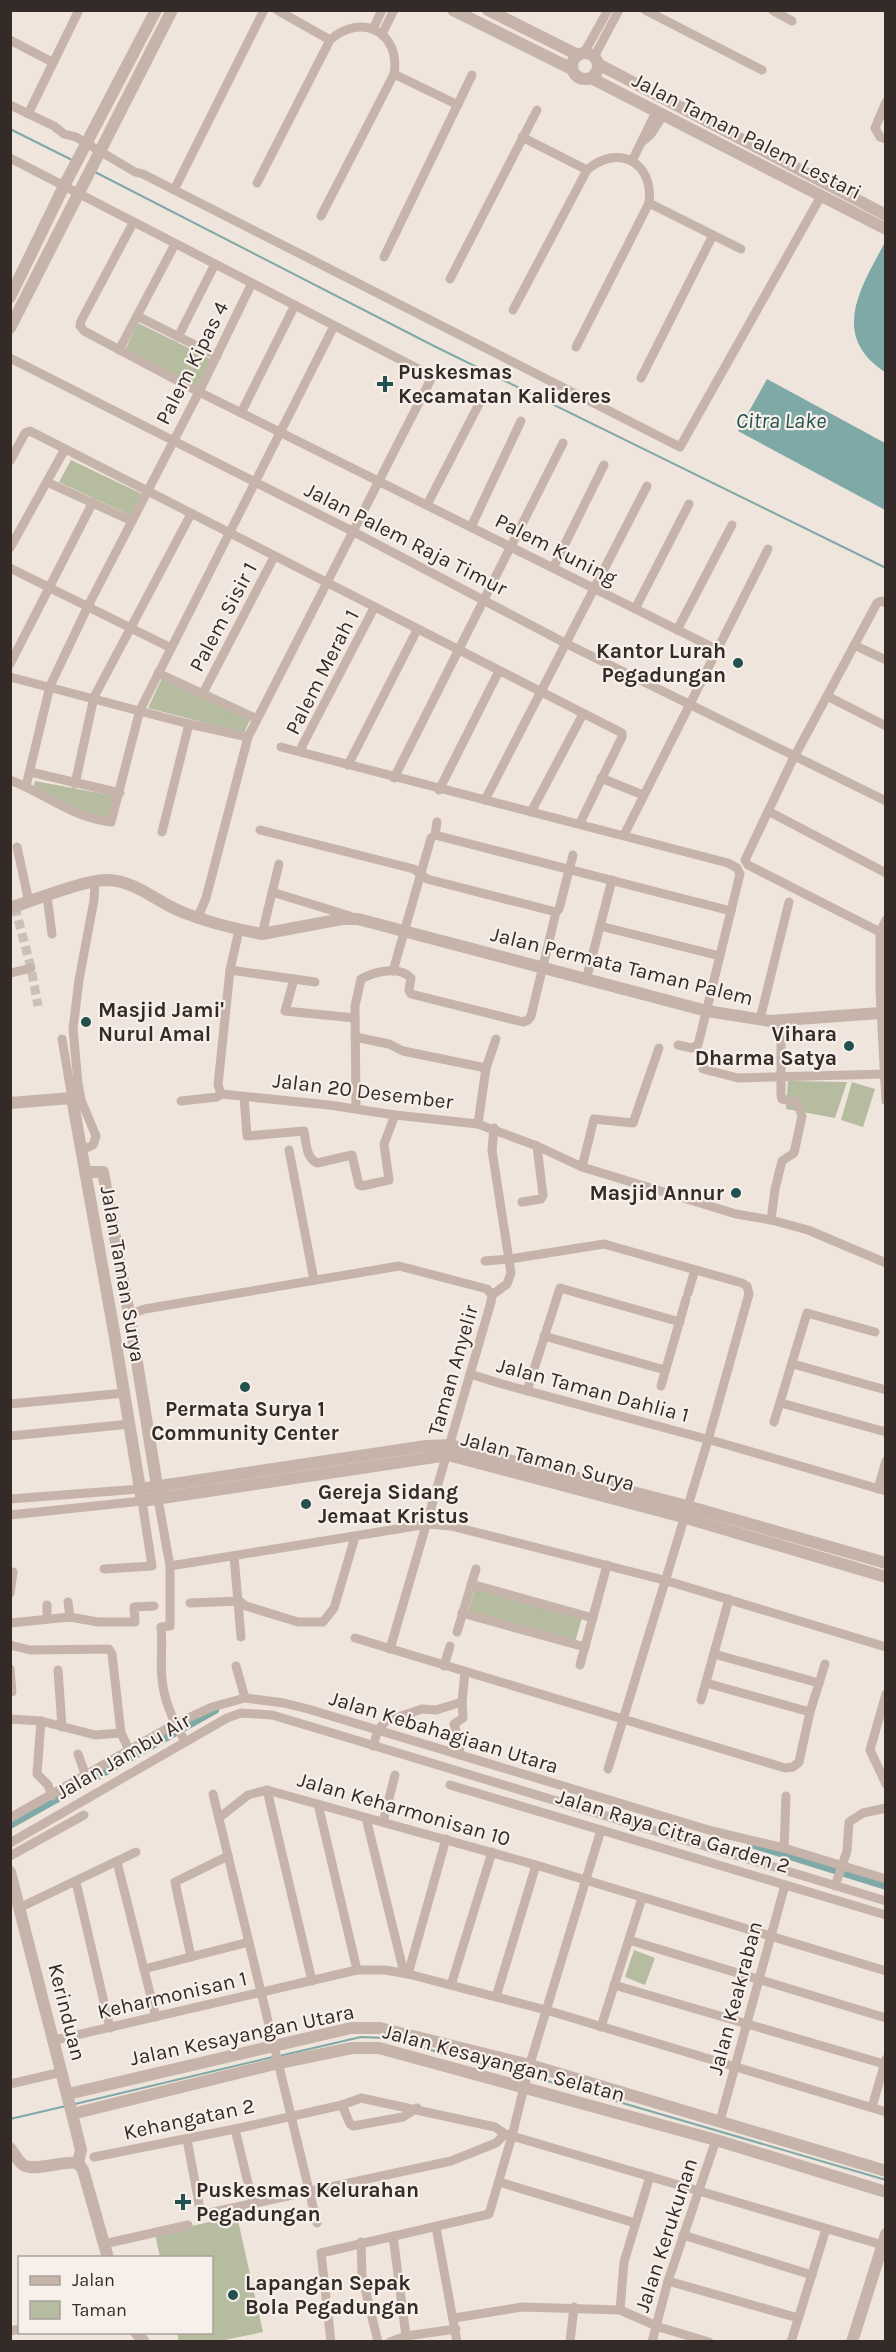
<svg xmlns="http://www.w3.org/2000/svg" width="896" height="2352" font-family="Karla,sans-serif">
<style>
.green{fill:#b5bc9f}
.water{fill:#7fa9a7}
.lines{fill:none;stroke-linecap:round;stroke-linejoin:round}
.stream{stroke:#7fa9a7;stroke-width:2}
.canal{stroke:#7fa9a7;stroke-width:8}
.minor-tunnel{stroke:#cac0b9;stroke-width:9;stroke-dasharray:9 4.5;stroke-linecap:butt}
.minor{stroke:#c6b4aa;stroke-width:9}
.tertiary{stroke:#c6b4aa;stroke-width:12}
.poi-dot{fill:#23514f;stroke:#f7efe9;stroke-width:2}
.labels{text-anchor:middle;stroke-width:4.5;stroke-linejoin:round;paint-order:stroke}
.street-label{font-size:21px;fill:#342b29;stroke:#f7efe9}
.poi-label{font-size:21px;font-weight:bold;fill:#342b29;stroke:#f7efe9;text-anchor:start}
.water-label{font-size:22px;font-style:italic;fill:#23514f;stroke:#f7efe9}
</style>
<rect width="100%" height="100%" fill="#efe5dd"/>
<g class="green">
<polygon points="138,323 211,359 197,386 125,350"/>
<polygon points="71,460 142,494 132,516 59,482"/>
<polygon points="162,678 250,720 244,733 148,708"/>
<polygon points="35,781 115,796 110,819 65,808 33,789"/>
<polygon points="788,1081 847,1082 835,1118 786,1109"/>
<polygon points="852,1082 875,1089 863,1127 841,1120"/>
<polygon points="475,1589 582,1618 575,1642 468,1612"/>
<polygon points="634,1950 655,1958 645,1985 625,1977"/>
<polygon points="237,2216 263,2332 220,2341 179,2341 177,2333 212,2332 212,2258 160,2257 155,2234"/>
</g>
<g class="water">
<path d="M884,244L886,245L885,372C830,336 860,289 884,244Z"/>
<polygon points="767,379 885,443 885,510 738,431"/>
</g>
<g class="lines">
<g class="stream">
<polyline points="10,129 72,160"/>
<polyline points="93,171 434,346 886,568"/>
<polyline points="279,2056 361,2037 386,2038 524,2075"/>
<polyline points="530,2076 886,2180"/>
<polyline points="75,2104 273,2057"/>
<polyline points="10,2119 66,2106"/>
</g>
<g class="canal">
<polyline points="10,1825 215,1710"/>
<polyline points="751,1844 886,1886"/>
</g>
<polyline class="minor-tunnel" points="15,907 31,968 38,1006"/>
<g class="minor">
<polyline points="277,10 330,40"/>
<polyline points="645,10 762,70"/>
<polyline points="772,10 792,21"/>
<polyline points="373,29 382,10"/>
<polyline points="382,34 394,10"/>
<polyline points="10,40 52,62"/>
<polyline points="584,53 608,10"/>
<polyline points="594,57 619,10"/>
<polyline points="394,74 458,105"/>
<polyline points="886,102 875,128 880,137 886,139"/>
<polyline points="10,105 54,126 64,134 76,137 135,172 143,174 680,447 821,196"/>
<polyline points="28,114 79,10"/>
<polyline points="522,137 587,170"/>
<polyline points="643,141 651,134 663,115"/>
<polyline points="10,158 430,375 431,379 248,737 206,898 198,917"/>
<polyline points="632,161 656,112"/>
<path d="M257,183L330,40C361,12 401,32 394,74L321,216"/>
<polyline points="174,190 264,10"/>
<polyline points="649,203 741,249"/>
<polyline points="133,223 81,321 80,326 84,331 199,392 718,650"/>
<polyline points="384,257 472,75"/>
<polyline points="450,279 537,110"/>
<path d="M513,310L587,170C618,143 654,162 649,203L576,347"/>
<polyline points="137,316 217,356"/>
<polyline points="178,337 215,264"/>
<polyline points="119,350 175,244"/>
<polyline points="10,358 352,531 565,643 886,801"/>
<polyline points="641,378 713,235"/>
<polyline points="241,413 295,305"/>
<polyline points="10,461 25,433 30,431 622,733 622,737 580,823"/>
<polyline points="47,482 132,521"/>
<polyline points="427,505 481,400"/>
<polyline points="471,527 521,421"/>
<polyline points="10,548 65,449"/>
<polyline points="10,568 171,648"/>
<polyline points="553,568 604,465"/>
<polyline points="635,609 689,504"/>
<polyline points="677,630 732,525"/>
<polyline points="854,645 886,660"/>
<polyline points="10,664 93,502"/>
<polyline points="158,673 257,719"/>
<polyline points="10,677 189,724 248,737"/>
<polyline points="203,693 274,557"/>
<polyline points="827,696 886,726"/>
<polyline points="281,747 728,863 737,868 740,874 698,1045 692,1048 678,1045"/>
<polyline points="302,751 302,746 374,608"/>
<polyline points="348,765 417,630"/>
<polyline points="30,772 120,793"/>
<polyline points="394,778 563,443"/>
<polyline points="601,778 643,795"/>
<path d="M10,780C47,794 70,817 111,822L140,710L334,326"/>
<polyline points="75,784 94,697 191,514"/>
<polyline points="26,786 50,686 88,606 199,392 252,283"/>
<polyline points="439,790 499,671"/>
<polyline points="485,800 647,486"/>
<polyline points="768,811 886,873"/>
<polyline points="531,812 583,714"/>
<polyline points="260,830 414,869 427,879 556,912"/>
<polyline points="162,832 189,724"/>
<polyline points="435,835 731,911"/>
<polyline points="624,835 768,549"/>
<polyline points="17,847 29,902"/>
<polyline points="272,892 350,916"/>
<polyline points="47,896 52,934"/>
<polyline points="886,920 880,932 880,991 886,1101"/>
<polyline points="600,926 720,956"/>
<polyline points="239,930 230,970 218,1085 221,1094 329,1105 395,1115 478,1124 537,1146 582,1167 736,1214 771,1220 808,1230 886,1263"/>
<polyline points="880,932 748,865 745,860 792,761 877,603 881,601 886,603"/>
<polyline points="262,934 279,864"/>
<polyline points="230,970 315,982"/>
<polyline points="393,971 431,838 435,835 437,822"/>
<polyline points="11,973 31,968"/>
<polyline points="294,979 285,1011 355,1018"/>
<polyline points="586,980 612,880"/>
<polyline points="760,1019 789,902"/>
<polyline points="355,1037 389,1044 403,1051 486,1068"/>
<polyline points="62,1039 72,1098"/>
<polyline points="703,1069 738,1078 886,1074"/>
<path d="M244,1097L247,1136L304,1131C306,1142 306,1158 317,1163L352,1155L359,1185L362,1186L389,1180L384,1144L395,1115"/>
<polyline points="181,1101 217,1097 221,1094"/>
<path d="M356,1108L355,1006L361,979C374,972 399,965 411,978L409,990L411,994L523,1022L528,1020L531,1016L556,912L559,909L573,855"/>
<polyline points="478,1124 486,1068 496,1039"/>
<polyline points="82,1150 93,1145 96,1136 81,1100 78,1083 73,1029 79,980 94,900 95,882"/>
<polyline points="289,1150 314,1280"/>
<polyline points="582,1167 594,1119 633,1123 659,1048"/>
<polyline points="522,1202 541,1199 543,1195 537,1146"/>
<polyline points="771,1220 775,1189 782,1161 794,1153 802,1116 797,1102 782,1099 781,1096 781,1020"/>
<polyline points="485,1261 510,1259 604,1244 742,1283 747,1286 749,1294 708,1440 608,1769"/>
<polyline points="688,1293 695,1270"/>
<polyline points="492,1295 507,1284 511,1273 492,1150 494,1128"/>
<polyline points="130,1319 136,1312 145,1309 399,1266 487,1289 492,1295"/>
<polyline points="544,1336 665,1370"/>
<polyline points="793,1364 886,1390"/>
<polyline points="470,1374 502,1384 721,1443 886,1491"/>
<polyline points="661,1386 686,1299"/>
<polyline points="527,1391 560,1288 680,1322"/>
<polyline points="781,1403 886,1432"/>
<polyline points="10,1404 125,1393"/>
<polyline points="774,1422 807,1313 875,1332"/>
<polyline points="10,1436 130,1424"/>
<polyline points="878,1489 886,1461"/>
<polyline points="10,1499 140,1489"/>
<path d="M158,1499L170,1566V1626L161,1627C163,1646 160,1662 162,1679C164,1700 174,1723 185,1741"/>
<polyline points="10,1515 142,1501 152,1566 104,1569"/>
<polyline points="234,1556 241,1637"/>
<polyline points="170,1566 428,1524 451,1526 664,1580 886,1647"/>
<polyline points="471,1584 593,1618"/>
<polyline points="10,1593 13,1572"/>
<polyline points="239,1601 246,1606 298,1622 323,1622 334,1608 355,1537"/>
<polyline points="68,1602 70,1617"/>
<polyline points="190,1603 239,1601"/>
<polyline points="47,1605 47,1619"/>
<polyline points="462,1613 585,1647"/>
<polyline points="10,1623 70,1617 98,1622 135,1622 134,1607 154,1606"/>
<polyline points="457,1632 476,1569"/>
<polyline points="355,1638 785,1768 793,1767 799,1762 810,1712 825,1664"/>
<polyline points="10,1645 30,1650 109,1649 112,1654 121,1733 129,1750"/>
<polyline points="390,1649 491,1302 492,1295"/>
<polyline points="714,1654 819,1683"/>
<polyline points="580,1665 607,1565"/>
<polyline points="236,1666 245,1698"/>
<polyline points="444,1666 450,1646"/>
<polyline points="10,1669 12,1692 10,1692"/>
<polyline points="58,1670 62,1727"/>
<polyline points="706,1683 810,1712"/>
<polyline points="886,1694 870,1750 886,1784"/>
<polyline points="701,1700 729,1599"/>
<polyline points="10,1719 41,1721 95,1735 121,1733"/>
<polyline points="41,1721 37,1774 48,1785 52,1796"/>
<polyline points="373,1746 378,1730 386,1721 422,1709 436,1710 462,1702 465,1672"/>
<polyline points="78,1754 86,1776"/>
<polyline points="459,1755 460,1745 454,1724 463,1718 462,1702"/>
<polyline points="450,1785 886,1915"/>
<polyline points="267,1790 312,1981"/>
<polyline points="213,1794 317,2223"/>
<polyline points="318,1804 357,1970"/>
<polyline points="10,1818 175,1724 212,1707 245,1698 284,1703 308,1709 712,1831 784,1848 886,1879"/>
<polyline points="219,1818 248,1795 267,1790 536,1865 886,1971"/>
<polyline points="366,1818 404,1973"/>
<polyline points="383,1822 395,1775"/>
<polyline points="10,1843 227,1718 241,1713 272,1715 339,1735 886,1901"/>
<polyline points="784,1848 786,1796"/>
<polyline points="10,1856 84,1815"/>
<polyline points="117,1862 156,2017"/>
<polyline points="76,1882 110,2028"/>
<polyline points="835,1886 847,1851 849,1822 863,1813 886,1808"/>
<polyline points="21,1907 136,1852"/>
<polyline points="629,1940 886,2018"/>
<polyline points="191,1957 175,1882 228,1856"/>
<polyline points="144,1969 249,1942"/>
<polyline points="408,1974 446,1839"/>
<polyline points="451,1985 492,1852"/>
<polyline points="614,1985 884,2064"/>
<polyline points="496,1997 536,1865"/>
<polyline points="601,2027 642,1898"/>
<polyline points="55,2040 357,1970 385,1970 408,1974 546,2010 886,2112"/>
<polyline points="10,2084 62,2072"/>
<polyline points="342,2105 350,2124 353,2126 403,2117 417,2108"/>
<polyline points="872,2107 886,2059"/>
<polyline points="720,2121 785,1885"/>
<polyline points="235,2129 253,2204"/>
<polyline points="187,2139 200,2209 209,2213 451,2161 496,2143 505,2134 512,2136 529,2067 601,1830"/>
<polyline points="94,2157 235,2129 342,2105 361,2098 495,2127 505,2134"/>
<polyline points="499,2182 635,2223"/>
<polyline points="436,2227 457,2342"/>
<polyline points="683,2235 812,2275"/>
<polyline points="393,2236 406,2336"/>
<polyline points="361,2242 362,2276 378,2342"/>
<polyline points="104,2244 188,2225"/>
<polyline points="668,2281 798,2318"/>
<polyline points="620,2310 624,2262 650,2176"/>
<polyline points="454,2318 522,2307 620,2310 659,2327 709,2342"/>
<polyline points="10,2331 20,2329"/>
<polyline points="331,2342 321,2253 489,2214 512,2136 886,2246"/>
<polyline points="390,2342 406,2336 456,2329"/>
<polyline points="570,2342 574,2307"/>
<polyline points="652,2342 668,2281 716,2140"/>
<polyline points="791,2342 826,2229"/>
</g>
<g class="tertiary">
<polyline points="453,10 572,69"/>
<polyline points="488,10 578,55"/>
<circle cx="585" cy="66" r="13"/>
<polyline points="598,64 886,215"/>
<polyline points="591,78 886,229"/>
<polyline points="10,297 64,186 156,10"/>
<polyline points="10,328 172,10"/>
<path d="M10,908C34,900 84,880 107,880C137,881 156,902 182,912C207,922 235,929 262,934L342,919H358L707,1011L770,1021L880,1013"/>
<polyline points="10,1103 72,1098 114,1332 142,1501 448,1455 683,1517 886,1577"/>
<polyline points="85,1172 103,1172 130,1319 158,1492"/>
<polyline points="140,1489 426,1446 450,1445 687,1506 886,1563"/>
<polyline points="10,1872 72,2114 81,2150 78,2163"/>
<polyline points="68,2094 351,2028 380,2028 530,2065 886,2171"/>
<polyline points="72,2114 279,2063 352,2048 379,2048 716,2140 886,2192"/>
<path d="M10,2148C14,2153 17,2160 22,2164C32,2173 63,2160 78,2163"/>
<polyline points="78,2163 83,2170 108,2258"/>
<polyline points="136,2332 144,2342"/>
<polyline points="852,2342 886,2234"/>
</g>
</g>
<g class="poi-dot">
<path d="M382 375h6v6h6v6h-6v6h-6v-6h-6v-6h6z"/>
<circle cx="738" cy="663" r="6"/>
<circle cx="86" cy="1022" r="6"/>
<circle cx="849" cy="1046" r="6"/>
<circle cx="736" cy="1193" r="6"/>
<circle cx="245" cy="1387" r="6"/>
<circle cx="306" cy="1504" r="6"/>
<path d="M180 2193h6v6h6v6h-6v6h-6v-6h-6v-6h6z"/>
<circle cx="233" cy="2295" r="6"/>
</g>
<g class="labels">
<g class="street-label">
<text transform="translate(747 136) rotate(27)" y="7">Jalan Taman Palem Lestari</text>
<text transform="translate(192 363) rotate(-63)" y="7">Palem Kipas 4</text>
<text transform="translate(406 539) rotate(27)" y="7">Jalan Palem Raja Timur</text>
<text transform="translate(556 549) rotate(27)" y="7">Palem Kuning</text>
<text transform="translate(223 617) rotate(-62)" y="7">Palem Sisir 1</text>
<text transform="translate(322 672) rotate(-63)" y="7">Palem Merah 1</text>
<text transform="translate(622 966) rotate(14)" y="7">Jalan Permata Taman Palem</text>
<text transform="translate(363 1091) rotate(7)" y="7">Jalan 20 Desember</text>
<text transform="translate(123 1274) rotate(80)" y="7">Jalan Taman Surya</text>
<text transform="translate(453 1370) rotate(-74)" y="7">Taman Anyelir</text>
<text transform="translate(593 1390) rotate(15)" y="7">Jalan Taman Dahlia 1</text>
<text transform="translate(548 1461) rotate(15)" y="7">Jalan Taman Surya</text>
<text transform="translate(444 1732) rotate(17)" y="7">Jalan Kebahagiaan Utara</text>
<text transform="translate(123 1756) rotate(-30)" y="7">Jalan Jambu Air</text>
<text transform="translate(404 1809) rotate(16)" y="7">Jalan Keharmonisan 10</text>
<text transform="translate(673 1831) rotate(17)" y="7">Jalan Raya Citra Garden 2</text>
<text transform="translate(172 1995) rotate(-13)" y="7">Keharmonisan 1</text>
<text transform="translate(735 1998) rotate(-75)" y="7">Jalan Keakraban</text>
<text transform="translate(67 2012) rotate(76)" y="7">Kerinduan</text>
<text transform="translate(242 2035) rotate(-12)" y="7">Jalan Kesayangan Utara</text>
<text transform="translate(504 2063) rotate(15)" y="7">Jalan Kesayangan Selatan</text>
<text transform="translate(189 2119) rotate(-12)" y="7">Kehangatan 2</text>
<text transform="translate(666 2235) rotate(-72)" y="7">Jalan Kerukunan</text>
</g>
<g class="poi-label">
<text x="398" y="379">Puskesmas<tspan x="398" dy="24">Kecamatan Kalideres</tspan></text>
<text x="726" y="658" text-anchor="end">Kantor Lurah<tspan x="726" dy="24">Pegadungan</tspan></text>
<text x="98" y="1017">Masjid Jami'<tspan x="98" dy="24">Nurul Amal</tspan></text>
<text x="837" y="1041" text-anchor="end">Vihara<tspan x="837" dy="24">Dharma Satya</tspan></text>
<text x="724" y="1200" text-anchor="end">Masjid Annur</text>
<text x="245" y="1416" text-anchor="middle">Permata Surya 1<tspan x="245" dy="24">Community Center</tspan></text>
<text x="318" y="1499">Gereja Sidang<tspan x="318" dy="24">Jemaat Kristus</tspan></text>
<text x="196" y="2197">Puskesmas Kelurahan<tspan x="196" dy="24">Pegadungan</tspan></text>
<text x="245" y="2290">Lapangan Sepak<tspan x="245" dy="24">Bola Pegadungan</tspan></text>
</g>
<g class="water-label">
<text x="781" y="428">Citra Lake</text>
</g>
</g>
<rect width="896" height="2352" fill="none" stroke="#342b29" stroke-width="24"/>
<rect x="18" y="2256" width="195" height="78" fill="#f7efe9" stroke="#a9a19c" stroke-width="1.5"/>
<rect x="30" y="2276" width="30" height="9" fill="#c6b4aa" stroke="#a9a19c" stroke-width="1.5"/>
<text x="72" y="2286" font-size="18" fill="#342b29">Jalan</text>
<rect x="30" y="2301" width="30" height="18" fill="#b5bc9f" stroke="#a9a19c" stroke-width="1.5"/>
<text x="72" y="2316" font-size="18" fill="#342b29">Taman</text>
</svg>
